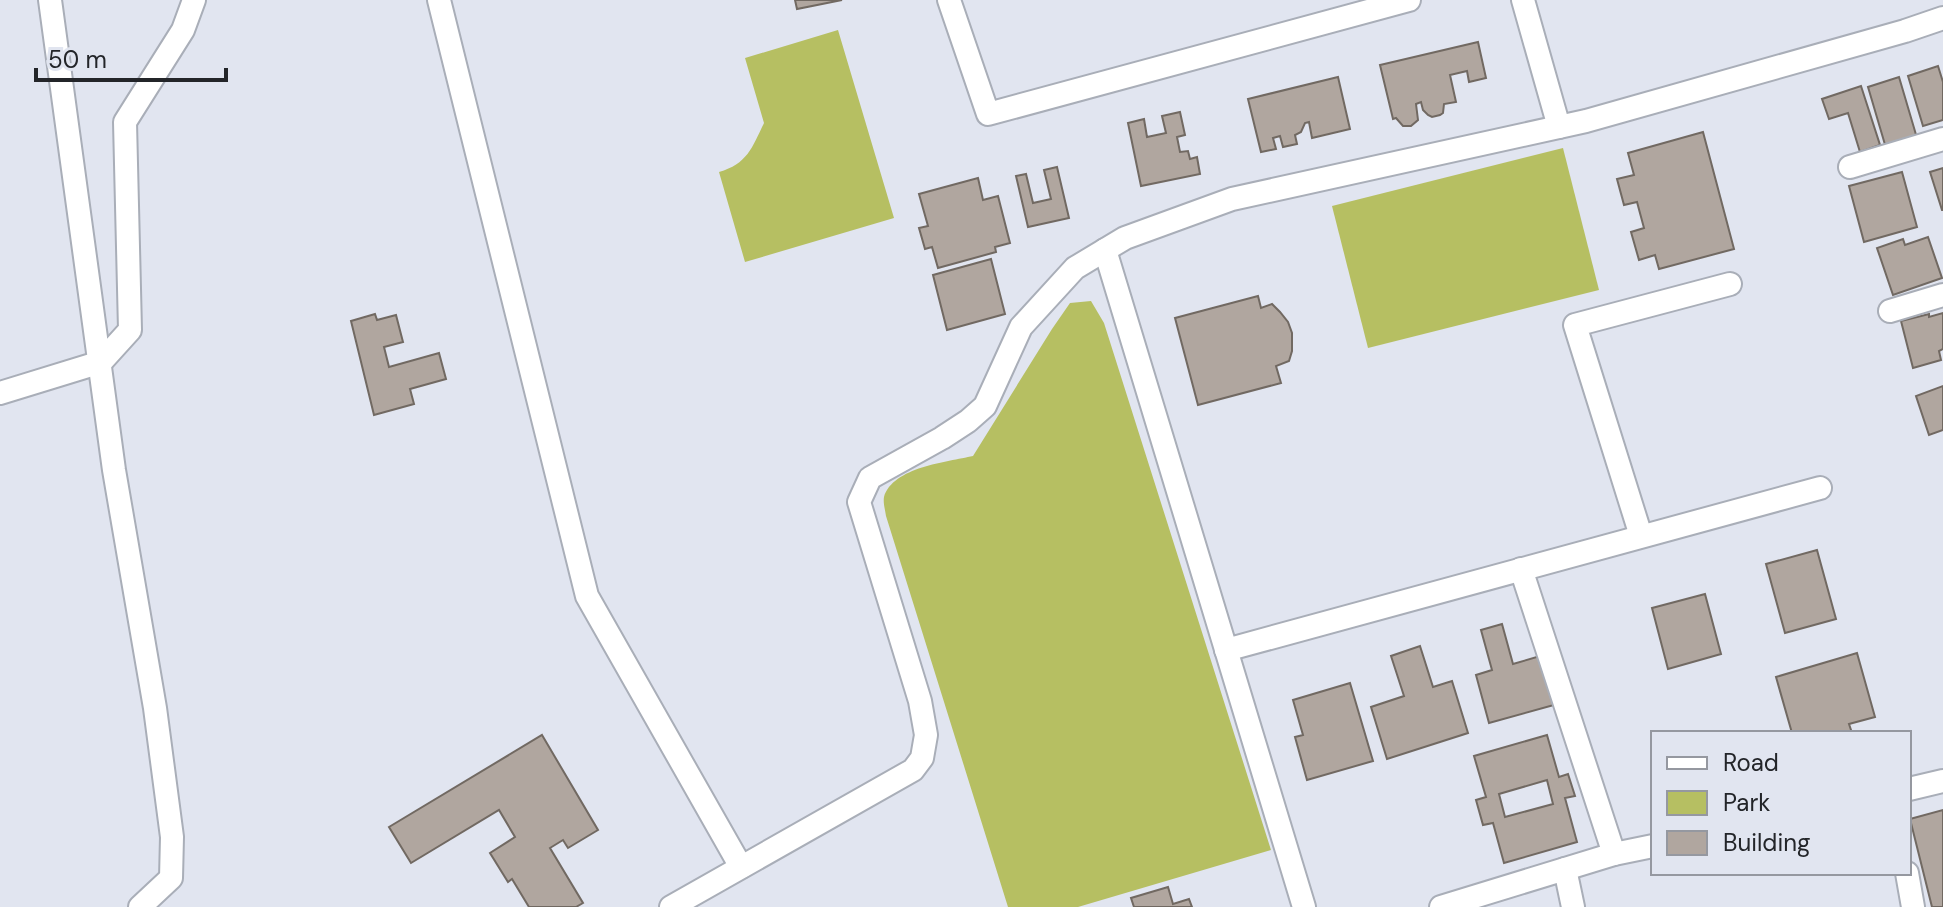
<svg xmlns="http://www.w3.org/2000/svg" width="1943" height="907" font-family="'DM Sans',sans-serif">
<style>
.green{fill:#b6bf62}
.building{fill:#b0a69f;stroke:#716962;stroke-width:2;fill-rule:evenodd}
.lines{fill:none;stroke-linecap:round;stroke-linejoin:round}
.street-casing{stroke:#a9aeb8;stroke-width:26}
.street{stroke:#fff;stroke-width:22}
</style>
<rect width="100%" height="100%" fill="#e1e5f0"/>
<g class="green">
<path d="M838,30L894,218L745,262L719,172C747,164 752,148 764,123L745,58Z"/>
<polygon points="1563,148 1599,290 1368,348 1332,206"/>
<path d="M1091,301L1104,323L1271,850L1078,907H1008L886,516C885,509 883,503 884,497C893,467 947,462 973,456L1052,329L1070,303Z"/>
</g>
<g class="building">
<polygon points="795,0 842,0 797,9"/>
<polygon points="1478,42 1486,78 1469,82 1467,71 1450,75 1456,102 1444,104 1443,113 1440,115 1432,117 1428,115 1423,110 1421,102 1416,104 1418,120 1411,126 1403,126 1396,118 1393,119 1380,65"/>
<polygon points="1938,66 1943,82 1943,120 1923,126 1908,76"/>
<polygon points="1338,77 1350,129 1312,138 1309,122 1305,123 1301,132 1295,135 1297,144 1283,147 1280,136 1273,138 1276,149 1261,152 1248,99"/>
<polygon points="1899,77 1917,138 1886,148 1868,87"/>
<polygon points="1861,86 1880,145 1860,152 1848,113 1829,119 1822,99"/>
<polygon points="1180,112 1185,135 1177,137 1180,152 1188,151 1190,159 1197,157 1200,174 1141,186 1128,123 1144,119 1147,137 1166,133 1162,116"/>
<polygon points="1703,132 1734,249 1659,269 1655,255 1639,260 1631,232 1644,228 1637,202 1624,205 1617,179 1634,175 1628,153"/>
<polygon points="1057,167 1069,218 1028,227 1016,176 1026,174 1033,203 1051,199 1044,170"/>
<polygon points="1943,168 1943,210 1942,210 1930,172"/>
<polygon points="1902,172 1917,227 1864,242 1849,186"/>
<polygon points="978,178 983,200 998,196 1010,243 995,247 996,252 938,268 932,247 925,249 919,228 928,226 919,194"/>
<polygon points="1928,237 1942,278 1893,295 1877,248 1903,239 1905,245"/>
<polygon points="991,259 1005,314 947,330 933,275"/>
<polygon points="1258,296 1261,308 1272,304 1280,312 1288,322 1292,333 1292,351 1289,361 1276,366 1281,383 1198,405 1175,318"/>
<polygon points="1943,313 1943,349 1939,351 1941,360 1913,368 1901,321 1929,314 1929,317"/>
<polygon points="375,314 377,320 396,315 403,342 384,347 389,367 439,353 446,379 410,389 414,404 374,415 351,321"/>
<polygon points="1943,386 1943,430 1929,435 1916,396"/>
<polygon points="1817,550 1836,619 1785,633 1766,564"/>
<polygon points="1705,594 1721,654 1668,669 1652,608"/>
<polygon points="1502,624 1513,664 1547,654 1561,703 1489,723 1476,675 1492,670 1481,630"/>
<polygon points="1420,646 1433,687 1452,681 1468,733 1387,759 1371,707 1404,696 1391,656"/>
<polygon points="1857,653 1875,717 1849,724 1852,733 1792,733 1776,677"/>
<polygon points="1350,683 1373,761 1307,780 1295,737 1303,735 1293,700"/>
<polygon points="542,735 598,830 568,848 563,840 550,848 583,903 576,907 529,907 512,879 508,882 490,853 515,837 499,810 411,863 389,827"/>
<path d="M1547,735L1559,777L1568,774L1575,796L1565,798L1577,842L1504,863L1493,823L1483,825L1476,800L1486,797L1474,756ZM1547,780L1553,804L1505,817L1499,794Z"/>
<polygon points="1943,810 1943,907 1932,907 1910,819"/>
<polygon points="1168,887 1173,904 1189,899 1192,907 1134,907 1131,898"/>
</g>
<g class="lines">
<defs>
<g id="street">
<polyline points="50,0 114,470 155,708 172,837 171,878 140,907"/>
<polyline points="439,0 587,596 741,867"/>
<polyline points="949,0 988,114 1409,0"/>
<polyline points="1523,0 1559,127"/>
<polyline points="1850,167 1943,139"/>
<polyline points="1105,250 1304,907"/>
<polyline points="1890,311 1943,295"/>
<polyline points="0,393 101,362 130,330 125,122 183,30 194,0"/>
<polyline points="1641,536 1575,325 1730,284"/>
<polyline points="1521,569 1614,854"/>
<polyline points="1226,650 1820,488"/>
<polyline points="1909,789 1943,781"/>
<polyline points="1565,869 1573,907"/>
<polyline points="1907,873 1913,907"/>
<polyline points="671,907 913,770 922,758 926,735 920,701 859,502 870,478 942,438 968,421 985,406 1021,327 1075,268 1125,238 1232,199 1586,121 1905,31 1943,18"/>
<polyline points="1441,907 1614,854 1653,846"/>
</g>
</defs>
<use href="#street" class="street-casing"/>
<use href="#street" class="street"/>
</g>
<rect x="1651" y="731" width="260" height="144" fill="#e1e5f0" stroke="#9598a0" stroke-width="2"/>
<rect x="1667" y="757" width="40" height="12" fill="#ffffff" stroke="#9598a0" stroke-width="2"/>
<text x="1723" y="771" font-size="24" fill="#232529">Road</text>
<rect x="1667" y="791" width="40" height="24" fill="#b6bf62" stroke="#9598a0" stroke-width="2"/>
<text x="1723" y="811" font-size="24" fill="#232529">Park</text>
<rect x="1667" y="831" width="40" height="24" fill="#b0a69f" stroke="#9598a0" stroke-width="2"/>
<text x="1723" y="851" font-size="24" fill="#232529">Building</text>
<path d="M36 68v12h190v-12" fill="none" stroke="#232529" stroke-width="4"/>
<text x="48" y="68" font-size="24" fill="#232529" stroke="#e1e5f0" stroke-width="6" paint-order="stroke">50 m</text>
</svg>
